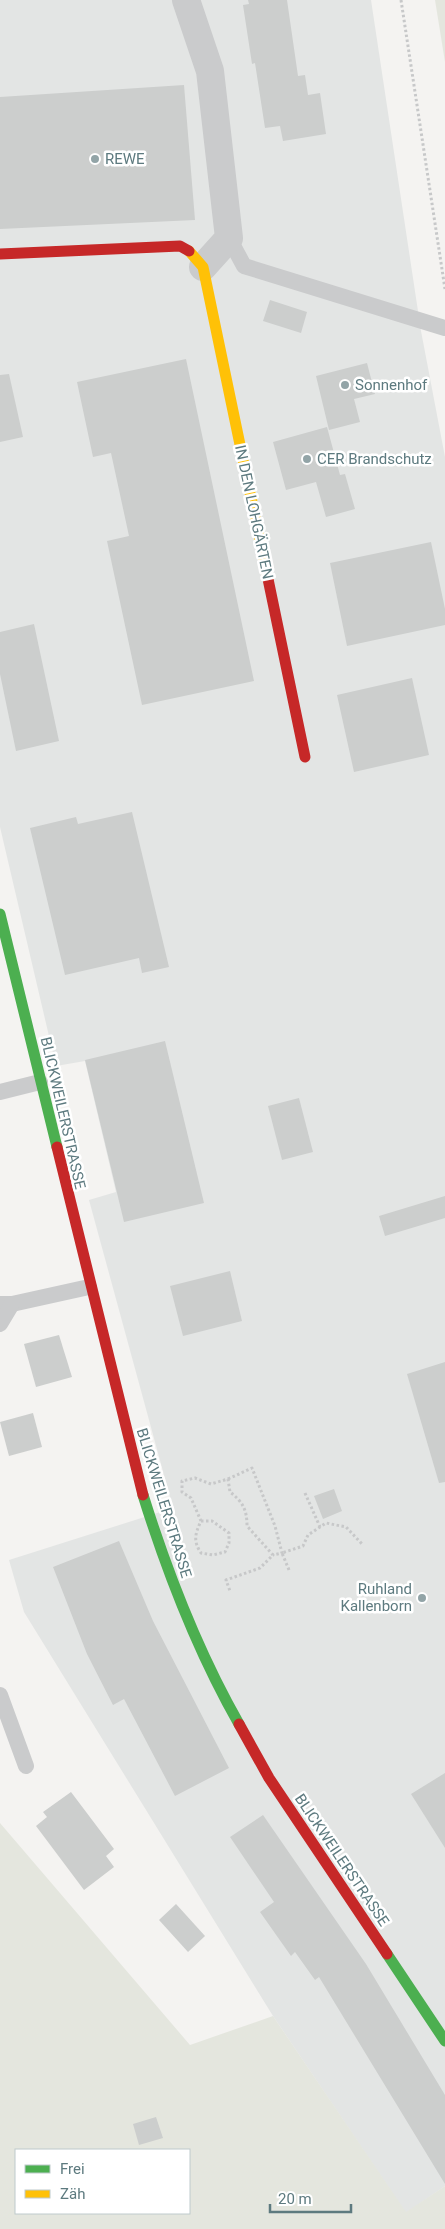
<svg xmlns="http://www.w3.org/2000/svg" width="445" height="2229" font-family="Roboto,sans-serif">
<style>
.built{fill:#e3e5e4}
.green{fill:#e4e6de;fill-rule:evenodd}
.building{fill:#cccecd}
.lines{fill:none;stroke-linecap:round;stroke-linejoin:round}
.path{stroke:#c7c8c9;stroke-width:3;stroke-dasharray:2.5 2.5;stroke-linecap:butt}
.lane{stroke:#cacbcc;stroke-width:16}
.street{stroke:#cacbcc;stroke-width:28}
.fast{stroke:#4caf50;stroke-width:11}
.slow{stroke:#ffc107;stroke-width:11}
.jam{stroke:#c62828;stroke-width:11}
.poi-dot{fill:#92a4a7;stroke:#fff;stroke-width:2}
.labels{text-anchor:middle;stroke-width:5;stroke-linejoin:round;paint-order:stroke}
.poi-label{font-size:15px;fill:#5d7a7f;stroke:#fff;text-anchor:start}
.street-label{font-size:15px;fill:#5d7a7f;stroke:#fff}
</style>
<rect width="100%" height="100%" fill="#f4f3f1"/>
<polygon class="built" points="0,0 371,0 421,331 445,457 445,2186 406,2213 273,2016 24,1612 9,1560 173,1508 89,1200 116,1192 85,1061 56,1066 0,827"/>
<g class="green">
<polygon points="435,0 445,0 445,62"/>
<path d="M0,1823L190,2045L273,2016L406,2212L445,2186V2229H0ZM16,2150H189V2213H16Z"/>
</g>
<g class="building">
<polygon points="248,0 287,0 298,76 305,75 308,95 320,93 326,134 283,141 280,126 265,128 255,63 252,64 243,5 249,4"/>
<polygon points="184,85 195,220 0,229 0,97"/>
<polygon points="270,300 307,312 301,333 263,321"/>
<polygon points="186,359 254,681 142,705 107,541 129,536 111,453 93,457 77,382"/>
<polygon points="367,363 375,394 354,399 360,422 329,430 316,376"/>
<polygon points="9,374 23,437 0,442 0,375"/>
<polygon points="327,427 340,475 345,474 355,509 326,517 316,482 286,490 273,442"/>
<polygon points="431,542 445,609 445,625 347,646 330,563"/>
<polygon points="34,624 59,741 16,751 0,674 0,632"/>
<polygon points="412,678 429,755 354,772 337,695"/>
<polygon points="132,812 169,967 142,973 139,958 65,975 30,828 76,817 78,824"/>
<polygon points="165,1041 204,1203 124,1222 85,1060"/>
<polygon points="299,1098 313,1152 282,1160 268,1106"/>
<polygon points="445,1196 445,1218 385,1236 379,1216"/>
<polygon points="230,1271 242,1321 183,1336 170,1286"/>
<polygon points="59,1335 72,1377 36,1387 24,1344"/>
<polygon points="445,1362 445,1482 439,1483 407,1374"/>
<polygon points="33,1413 42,1447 9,1456 0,1422"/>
<polygon points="334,1489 342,1511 323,1519 314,1496"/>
<polygon points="119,1541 153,1621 229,1768 175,1796 124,1699 113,1705 87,1654 53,1567"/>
<polygon points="445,1773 445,1848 411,1794"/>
<polygon points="71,1792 114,1849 106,1856 114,1867 84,1890 36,1826 47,1817 43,1812"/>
<polygon points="263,1815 366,1964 445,2095 445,2184 319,1977 315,1980 295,1952 291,1956 260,1912 274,1902 230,1837"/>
<polygon points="176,1904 205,1936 188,1952 159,1920"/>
<polygon points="156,2117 163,2138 139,2145 133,2124"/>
</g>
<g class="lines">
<g class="path">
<polyline points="401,0 445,289"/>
<polyline points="228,1479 252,1468 275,1526 282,1553 273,1555"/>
<polyline points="305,1493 320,1527"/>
<path d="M201,1521H212L229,1533V1543L225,1552L213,1555L201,1553C193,1541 195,1534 201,1521L191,1498L182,1492V1481L195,1478L211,1484L228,1479L230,1492C243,1502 247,1510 247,1526L273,1555L260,1568L226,1580L230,1591"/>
<polyline points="289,1570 282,1553 303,1546 308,1535 326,1523 346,1527 363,1545"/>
</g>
<g class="lane">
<polyline points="229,238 244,266 445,328"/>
<polyline points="0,1092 40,1082"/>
<polyline points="0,1304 12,1304 89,1287"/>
<polyline points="0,1324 12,1304"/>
<polyline points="0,1695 26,1766"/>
</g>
<polyline class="street" points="186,0 210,71 229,238 203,267"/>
<g class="fast">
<polyline points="0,914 57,1147"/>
<path d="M143,1495C168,1575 198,1652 239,1724"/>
<polyline points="387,1954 445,2041"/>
</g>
<polyline class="slow" points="189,251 203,267 268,579"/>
<g class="jam">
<polyline points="0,254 180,246 189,251"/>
<polyline points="268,579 305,757"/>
<polyline points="57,1147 143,1495"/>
<polyline points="239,1724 269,1778 387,1954"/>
</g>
</g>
<g class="poi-dot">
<circle cx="95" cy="159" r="5"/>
<circle cx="345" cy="385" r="5"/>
<circle cx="307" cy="459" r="5"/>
<circle cx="422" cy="1598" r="5"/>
</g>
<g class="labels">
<g class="poi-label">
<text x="105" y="164">REWE</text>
<text x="355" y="390">Sonnenhof</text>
<text x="317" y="464">CER Brandschutz</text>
<text x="412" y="1594" text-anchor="end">Ruhland<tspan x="412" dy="17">Kallenborn</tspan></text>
</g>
<g class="street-label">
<text transform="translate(254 512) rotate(78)" y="5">IN DEN LOHGÄRTEN</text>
<text transform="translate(63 1113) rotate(77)" y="5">BLICKWEILERSTRASSE</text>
<text transform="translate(164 1503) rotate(73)" y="5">BLICKWEILERSTRASSE</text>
<text transform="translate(342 1860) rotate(56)" y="5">BLICKWEILERSTRASSE</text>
</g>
</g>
<rect x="15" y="2149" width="175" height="65" fill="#ffffff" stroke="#becacc"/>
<rect x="25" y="2165" width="25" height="8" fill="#4caf50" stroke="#becacc"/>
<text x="60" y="2174" font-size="15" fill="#5d7a7f">Frei</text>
<rect x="25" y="2190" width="25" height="8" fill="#ffc107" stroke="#becacc"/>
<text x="60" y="2199" font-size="15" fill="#5d7a7f">Zäh</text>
<path d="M270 2204v8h81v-8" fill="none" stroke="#5d7a7f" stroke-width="2.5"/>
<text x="278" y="2204" font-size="15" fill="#5d7a7f" stroke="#ffffff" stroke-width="4" paint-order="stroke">20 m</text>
</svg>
